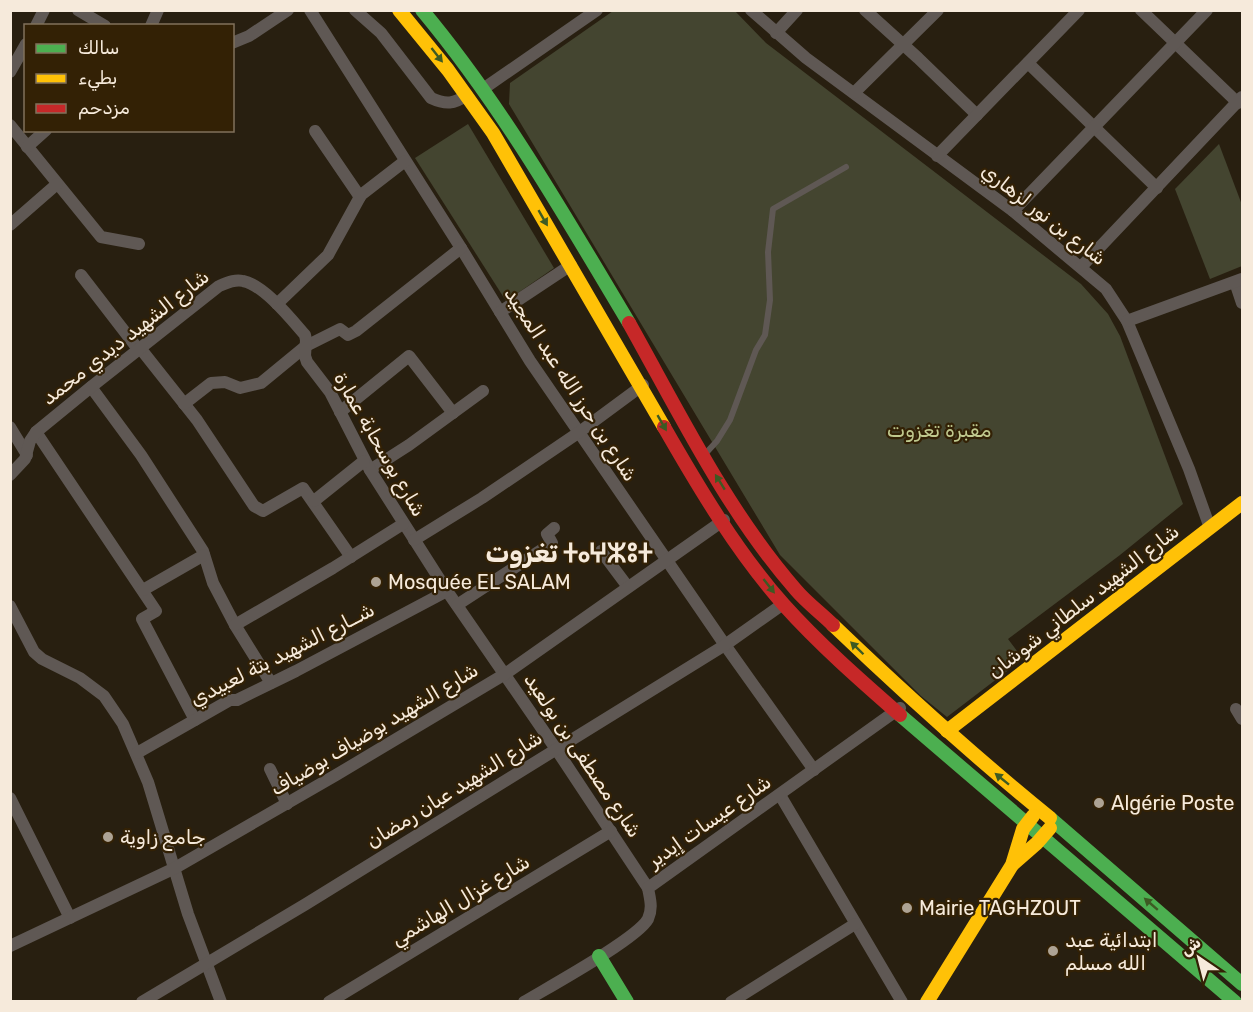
<svg xmlns="http://www.w3.org/2000/svg" width="1253" height="1012" font-family="Rubik,Vazirmatn,'Noto Sans Tifinagh',sans-serif">
<style>
.green{fill:#444530}
.lines{fill:none;stroke-linecap:round;stroke-linejoin:round}
.lane{stroke:#5f5854;stroke-width:6}
.street{stroke:#5f5854;stroke-width:12}
.fast{stroke:#4caf50;stroke-width:14}
.slow{stroke:#ffc107;stroke-width:14}
.jam{stroke:#c62828;stroke-width:14}
.oneway{fill:#3d5a23}
.poi-dot{fill:#aea394;stroke:#332105;stroke-width:2}
.labels{text-anchor:middle;stroke-width:4.5;stroke-linejoin:round;paint-order:stroke}
.street-label{font-size:20px;fill:#f6eadb;stroke:#332105}
.park-label{font-size:20px;fill:#c0c98e;stroke:#332105}
.poi-label{font-size:20px;fill:#f6eadb;stroke:#332105;text-anchor:start}
.district-label{font-size:26px;font-weight:bold;fill:#f6eadb;stroke:#332105}
</style>
<rect width="100%" height="100%" fill="#281f10"/>
<g class="green">
<polygon points="613,11 735,11 766,43 1081,284 1108,314 1120,336 1183,504 1120,555 1008,639 1023,659 947,717 921,696 780,555 509,104 510,83"/>
<polygon points="468,124 554,268 506,301 415,158"/>
<polygon points="1219,144 1242,205 1242,266 1210,279 1175,189"/>
</g>
<g class="lines">
<polyline class="lane" points="706,453 717,441 730,420 756,350 765,335 770,300 768,252 773,209 846,167"/>
<g class="street">
<polyline points="78,10 105,26"/>
<polyline points="310,10 461,248 530,361 725,645 814,770"/>
<path d="M355,10L381,33L431,98C446,105 454,104 467,95"/>
<polyline points="751,10 806,58 1013,211 1106,289 1127,321 1189,469 1210,528"/>
<polyline points="865,10 918,58 977,115"/>
<polyline points="1141,10 1238,103"/>
<polyline points="36,26 44,10"/>
<polyline points="151,26 158,10"/>
<polyline points="776,33 797,10"/>
<polyline points="232,43 249,36 288,10"/>
<polyline points="1028,63 1157,188"/>
<polyline points="10,72 26,44"/>
<polyline points="483,89 597,10"/>
<polyline points="854,93 938,10"/>
<polyline points="10,125 101,237 139,244"/>
<polyline points="315,131 360,197"/>
<polyline points="27,147 46,130"/>
<polyline points="937,156 1079,10"/>
<polyline points="1013,211 1207,10"/>
<polyline points="10,225 57,184"/>
<polyline points="1081,267 1242,97"/>
<polyline points="81,275 138,349"/>
<polyline points="1235,282 1242,303"/>
<polyline points="277,304 328,255 361,195 405,161"/>
<polyline points="500,312 571,265"/>
<polyline points="1127,321 1242,279"/>
<polyline points="140,348 197,420 254,506 263,511 303,488 351,557"/>
<polyline points="91,387 141,455 203,551 213,583 235,625 271,683"/>
<polyline points="184,404 211,383 225,382 240,388 261,383 306,346 340,329 348,335 356,331 461,248"/>
<polyline points="340,412 409,356 453,413"/>
<polyline points="10,427 27,455"/>
<polyline points="36,432 156,611 142,619 195,720"/>
<polyline points="370,470 409,445 483,391"/>
<path d="M10,475L25,459L30,441L36,432L91,387L219,286C227,283 234,279 243,281C264,285 291,319 305,335L306,340L305,356L307,362L330,392L370,470L447,591L556,749L648,888"/>
<polyline points="314,501 364,461"/>
<polyline points="414,540 482,498 578,433 643,385"/>
<polyline points="601,551 628,587"/>
<polyline points="143,590 204,555"/>
<polyline points="457,605 552,543 547,534 554,528"/>
<polyline points="10,606 34,652 42,659 80,678 104,696 123,724 148,782 188,914 221,1002"/>
<polyline points="235,625 333,568 403,524"/>
<polyline points="1236,709 1242,719"/>
<polyline points="137,753 230,700 237,700 296,671 447,591"/>
<polyline points="270,769 287,804"/>
<polyline points="780,795 902,1002"/>
<polyline points="10,798 70,918"/>
<polyline points="10,946 175,868 336,775 505,674 724,520"/>
<polyline points="142,1002 306,904 725,645 783,604"/>
<polyline points="329,1002 611,831"/>
<path d="M524,1002C547,988 637,939 648,919C653,908 650,899 648,888L900,708"/>
<polyline points="731,1002 855,924"/>
</g>
<g class="fast">
<path d="M422,10C502,106 565,216 629,323"/>
<polyline points="900,715 1235,1002"/>
<polyline points="1050,818 1242,984"/>
<polyline points="599,956 627,1002"/>
</g>
<g class="slow">
<polyline points="399,10 448,70 493,133 664,427"/>
<path d="M833,625C903,692 975,757 1050,818"/>
<polyline points="947,731 1242,503"/>
<polyline points="1013,864 1037,843 1050,828"/>
<polyline points="927,1002 1012,865 1023,829 1033,816"/>
</g>
<g class="jam">
<path d="M629,323C680,414 727,511 796,590C807,603 821,613 833,625"/>
<path d="M664,427C699,488 737,552 784,605C819,644 860,680 900,715"/>
</g>
</g>
<defs><path id="oneway-solid" d="M-6-.8H1V-3.2L6.5 0L1 3.2V.8H-6Z" transform="scale(1.5)"/></defs>
<g class="oneway">
<use href="#oneway-solid" transform="translate(437 55) rotate(52)"/>
<use href="#oneway-solid" transform="translate(543 218) rotate(60)"/>
<use href="#oneway-solid" transform="translate(662 423) rotate(60)"/>
<use href="#oneway-solid" transform="translate(720 482) rotate(-122)"/>
<use href="#oneway-solid" transform="translate(769 586) rotate(52)"/>
<use href="#oneway-solid" transform="translate(857 648) rotate(-136)"/>
<use href="#oneway-solid" transform="translate(1002 779) rotate(-141)"/>
<use href="#oneway-solid" transform="translate(1151 904) rotate(-139)"/>
</g>
<g class="poi-dot">
<circle cx="376" cy="582" r="6"/>
<circle cx="1099" cy="803" r="6"/>
<circle cx="108" cy="837" r="6"/>
<circle cx="907" cy="908" r="6"/>
<circle cx="1053" cy="951" r="6"/>
</g>
<g class="labels">
<g class="street-label">
<text transform="translate(1044 214) rotate(38)" y="7">شارع بن نور لزهاري</text>
<text transform="translate(125 337) rotate(-38)" y="7">شارع الشهيد ديدي محمد</text>
<text transform="translate(571 384) rotate(57)" y="7">شارع بن حرز الله عبد المجيد</text>
<text transform="translate(380 444) rotate(60)" y="7">شارع بوسحابة عمارة</text>
<text transform="translate(1083 601) rotate(-38)" y="7">شارع الشهيد سلطاني شوشان</text>
<text transform="translate(282 654) rotate(-27)" y="7">شــارع الشهيد بتة لعبيدي</text>
<text transform="translate(374 729) rotate(-31)" y="7">شارع الشهيد بوضياف بوضياف</text>
<text transform="translate(583 755) rotate(56)" y="7">شارع مصطفى بن بولعيد</text>
<text transform="translate(454 789) rotate(-32)" y="7">شارع الشهيد عبان رمضان</text>
<text transform="translate(709 821) rotate(-35)" y="7">شارع عيسات إيدير</text>
<text transform="translate(460 900) rotate(-31)" y="7">شارع غزال الهاشمي</text>
</g>
<g class="park-label">
<text x="939" y="437">مقبرة تغزوت</text>
</g>
<g class="poi-label">
<text x="388" y="589">Mosquée EL SALAM</text>
<text x="1111" y="810">Algérie Poste</text>
<text x="120" y="844">جامع زاوية</text>
<text x="919" y="915">Mairie TAGHZOUT</text>
<text x="1065" y="947">ابتدائية عبد<tspan x="1065" dy="23">الله مسلم</tspan></text>
</g>
<g class="district-label">
<text x="569" y="562">تغزوت ⵜⴰⵖⵣⵓⵜ</text>
</g>
</g>
<rect width="1253" height="1012" fill="none" stroke="#f6eadb" stroke-width="24"/>
<rect x="24" y="24" width="210" height="108" fill="#332105" stroke="#81715b" stroke-width="1.5"/>
<rect x="36" y="44" width="30" height="9" fill="#4caf50" stroke="#81715b" stroke-width="1.5"/>
<text x="78" y="54" font-size="18" fill="#f6eadb">سالك</text>
<rect x="36" y="74" width="30" height="9" fill="#ffc107" stroke="#81715b" stroke-width="1.5"/>
<text x="78" y="84" font-size="18" fill="#f6eadb">بطيء</text>
<rect x="36" y="104" width="30" height="9" fill="#c62828" stroke="#81715b" stroke-width="1.5"/>
<text x="78" y="114" font-size="18" fill="#f6eadb">مزدحم</text>
<g transform="translate(1199 958) rotate(325)" stroke="#332105" stroke-width="4.5" paint-order="stroke">
<path d="M0-4.5L10 22L0 15L-10 22Z" fill="#f6eadb"/>
<text y="-9" font-size="16" font-weight="bold" text-anchor="middle" fill="#f6eadb">ش</text>
</g>
</svg>
